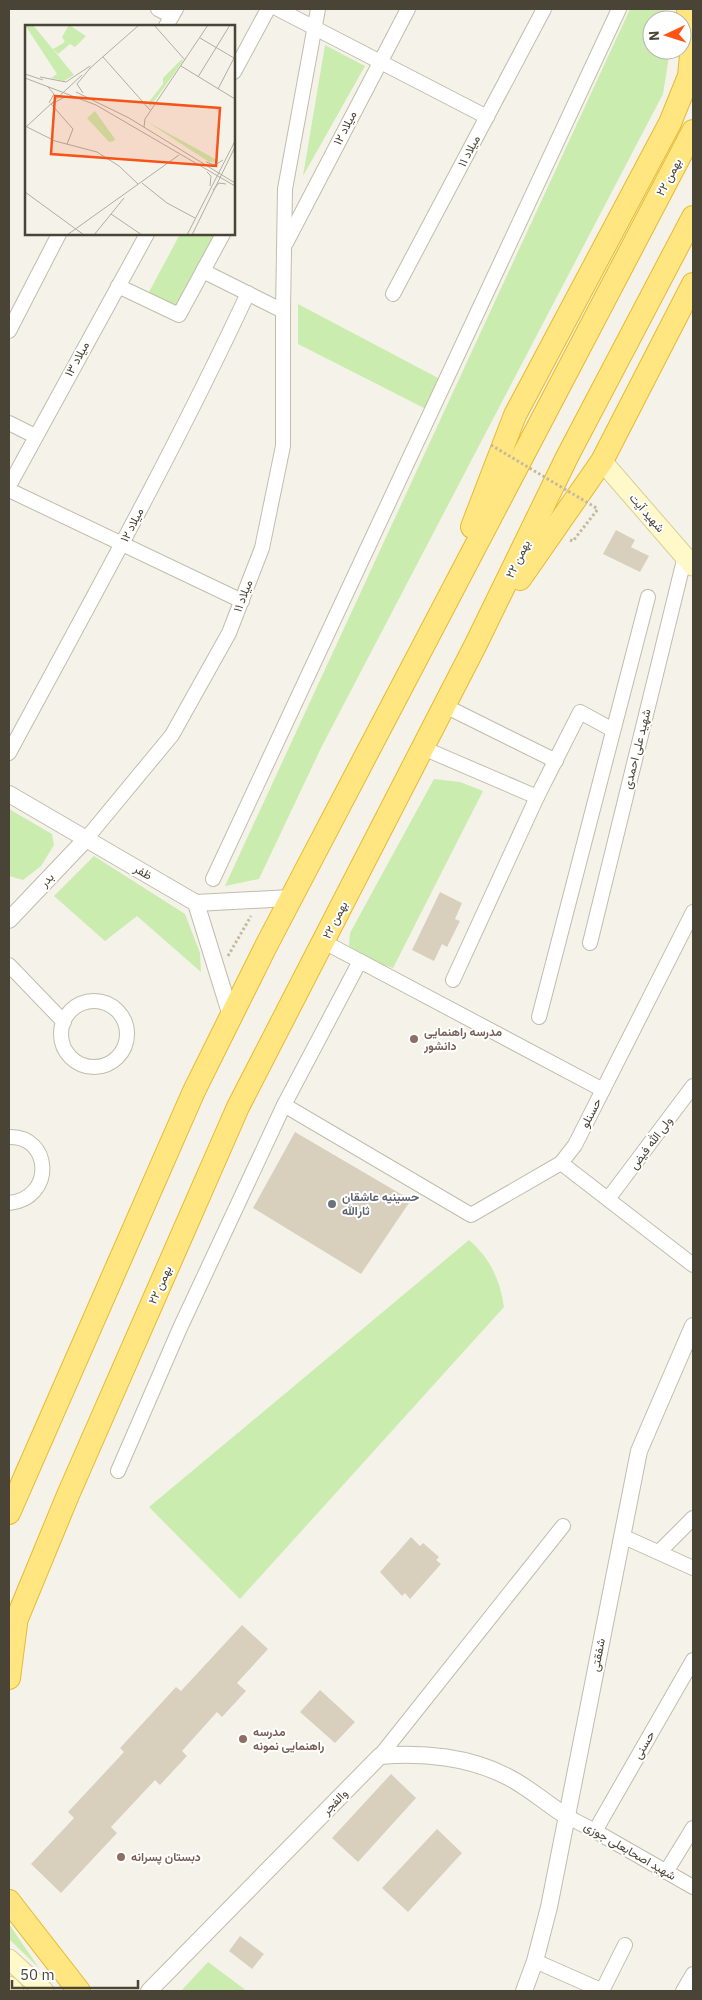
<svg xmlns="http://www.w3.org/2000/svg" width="702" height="2000" font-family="'IBM Plex Sans',Vazirmatn,sans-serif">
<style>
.green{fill:#caecaf}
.building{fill:#d8d0bd}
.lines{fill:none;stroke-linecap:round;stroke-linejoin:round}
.minor-casing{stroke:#c2bcaa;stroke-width:16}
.tertiary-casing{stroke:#c2bcaa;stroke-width:18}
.secondary-casing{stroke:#d8ce96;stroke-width:21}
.trunk-casing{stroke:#e8b930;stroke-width:24}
.path{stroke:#c4ba9b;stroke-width:3;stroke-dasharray:2.5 2.5;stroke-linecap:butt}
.minor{stroke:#fff;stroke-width:14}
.tertiary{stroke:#fff;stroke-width:16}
.secondary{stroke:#fff8c9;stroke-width:19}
.trunk{stroke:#ffe681;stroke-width:22}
.path-bridge{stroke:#c4ba9b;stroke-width:3;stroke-dasharray:2.5 2.5;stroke-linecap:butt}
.education-dot{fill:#8d6e63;stroke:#fff;stroke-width:2}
.worship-dot{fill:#6b7280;stroke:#fff;stroke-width:2}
.labels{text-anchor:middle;stroke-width:4;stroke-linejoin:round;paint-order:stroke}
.street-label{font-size:12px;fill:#4a4436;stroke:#fff}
.education-label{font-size:12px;font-weight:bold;fill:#785e54;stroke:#fff;text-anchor:start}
.worship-label{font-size:12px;font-weight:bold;fill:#5b616d;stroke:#fff;text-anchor:start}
.inset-road{fill:none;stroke:#b1ada1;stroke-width:1}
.view{fill:#f65318;fill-opacity:0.15;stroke:#f65318;stroke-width:2.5}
.inset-edge{fill:none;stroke:#4a4436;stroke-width:2.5}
</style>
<rect width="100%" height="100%" fill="#f5f3e9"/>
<g class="green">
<polygon points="630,9 664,9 666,20 652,20 652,50 670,50 663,94 322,746 259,879 225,886"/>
<polygon points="325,45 365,66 303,176"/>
<polygon points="180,234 215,236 178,309 148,294"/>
<polygon points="298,304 440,379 426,409 298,344"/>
<polygon points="434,779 460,782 483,791 393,968 378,963 349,946 350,933"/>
<polygon points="9,809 52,834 54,845 41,866 23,880 9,876"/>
<polygon points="94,856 185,914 200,953 201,972 137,916 105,941 54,896"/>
<path d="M469,1240C490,1258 500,1280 504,1307L240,1599L149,1507Z"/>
<polygon points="9,1924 39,1968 9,1939"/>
<polygon points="208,1962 247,1991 181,1991"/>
</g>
<g class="building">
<polygon points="616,530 635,540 631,547 649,556 640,572 603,554"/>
<polygon points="440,892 462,903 455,919 460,921 447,947 442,944 434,961 412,950"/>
<polygon points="295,1132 411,1200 361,1274 253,1208"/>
<polygon points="411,1537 420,1546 423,1543 439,1557 436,1560 441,1564 410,1599 405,1593 402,1596 380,1572"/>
<polygon points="242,1625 268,1649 237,1683 246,1691 222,1717 217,1712 182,1751 187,1756 160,1785 155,1780 111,1827 117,1833 61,1893 31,1864 74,1818 68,1812 124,1752 120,1748 176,1687 181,1691"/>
<polygon points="320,1690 355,1722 335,1743 300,1712"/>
<polygon points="391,1774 416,1798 358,1862 332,1838"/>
<polygon points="437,1829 462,1853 408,1912 382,1888"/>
<polygon points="240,1936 264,1954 252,1969 229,1951"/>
</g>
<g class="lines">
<defs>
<g id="minor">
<polyline points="158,9 172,16"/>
<polyline points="278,9 487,117"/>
<polyline points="166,26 176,9"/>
<polyline points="234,72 268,9"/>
<polyline points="286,243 408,9"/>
<polyline points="203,271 283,311"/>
<polyline points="118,286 179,315 223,234"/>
<polyline points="393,294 544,9"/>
<polyline points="9,331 59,234"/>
<polyline points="9,423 35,436"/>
<polyline points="9,486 147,234"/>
<polyline points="9,490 242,601"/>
<polyline points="445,706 556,761"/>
<polyline points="423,748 537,797"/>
<path d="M9,753C91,601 175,450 248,293"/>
<polyline points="86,839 172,735 229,633 262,548 283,446 283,311 285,189 318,9"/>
<polyline points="213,879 619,9"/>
<polyline points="693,912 575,1145 561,1163 693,1265"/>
<polyline points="324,942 603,1090"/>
<polyline points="590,943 685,556"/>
<polyline points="9,965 64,1022"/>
<polyline points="453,980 537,797 580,712 613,730"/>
<circle cx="94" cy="1034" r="33"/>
<polyline points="539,1017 648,597"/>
<polyline points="284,1105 471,1215 561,1163"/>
<path d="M9,1137C51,1135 56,1198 9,1203"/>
<polyline points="608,1199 693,1086"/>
<polyline points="118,1471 180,1328 284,1105 360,961"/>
<polyline points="622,1536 693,1568"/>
<polyline points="659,1552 693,1518"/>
<polyline points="380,1756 563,1526"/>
<polyline points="566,1816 595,1831 693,1887"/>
<polyline points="595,1831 693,1660"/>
<polyline points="666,1872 693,1828"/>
<polyline points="535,1961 603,1991"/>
<polyline points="602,1991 625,1945"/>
<polyline points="683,1991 693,1974"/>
</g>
<g id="tertiary">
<polyline points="9,794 196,903 290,898"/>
<polyline points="196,903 231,1016"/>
<polyline points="9,920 86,839"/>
<path d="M149,1991L380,1756C423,1752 470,1757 508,1777C528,1787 547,1804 566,1816"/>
<polyline points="524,1991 535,1961 549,1907 639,1451 693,1326"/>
</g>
<g id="secondary">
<polyline points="602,461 693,566"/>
<polyline points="9,1959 44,1991"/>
<polyline points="9,1986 14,1991"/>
</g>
<g id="trunk">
<polyline points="472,527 515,415 670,123 689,76 692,45 688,9"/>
<polyline points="520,579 602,461 693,284"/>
<polyline points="9,1513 194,1091 266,946 693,131"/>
<polyline points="9,1638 68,1495 238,1107 476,644 567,457 693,217"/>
<polyline points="9,1678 16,1624"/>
<polyline points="9,1901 79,1991"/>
</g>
</defs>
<use href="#minor" class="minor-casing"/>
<use href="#tertiary" class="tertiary-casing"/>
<use href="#secondary" class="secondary-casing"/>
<use href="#trunk" class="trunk-casing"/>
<g class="path">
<polyline points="570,540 573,541 598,509"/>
<polyline points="228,956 251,916"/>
</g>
<use href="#minor" class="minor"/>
<use href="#tertiary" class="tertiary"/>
<use href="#secondary" class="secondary"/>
<use href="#trunk" class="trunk"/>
<polyline class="path-bridge" points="491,445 598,509"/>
</g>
<g class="education-dot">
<circle cx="414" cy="1039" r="5"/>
<circle cx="243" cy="1739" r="5"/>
<circle cx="121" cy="1857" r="5"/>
</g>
<circle class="worship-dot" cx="332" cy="1204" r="5"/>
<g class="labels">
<g class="street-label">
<text transform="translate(345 128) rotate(-63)" y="4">میلاد ۱۲</text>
<text transform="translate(469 151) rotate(-62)" y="4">میلاد ۱۱</text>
<text transform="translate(669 177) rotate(-62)" y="4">۲۲ بهمن</text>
<text transform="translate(77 359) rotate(-61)" y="4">میلاد ۱۳</text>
<text transform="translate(647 513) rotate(49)" y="4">شهید آیت</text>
<text transform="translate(132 525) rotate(-63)" y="4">میلاد ۱۲</text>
<text transform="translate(518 559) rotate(-64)" y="4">۲۲ بهمن</text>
<text transform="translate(243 596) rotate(-69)" y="4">میلاد ۱۱</text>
<text transform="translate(637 749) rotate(-76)" y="4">شهید علی احمدی</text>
<text transform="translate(143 872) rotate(30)" y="4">ظفر</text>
<text transform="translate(47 880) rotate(-46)" y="4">بدر</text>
<text transform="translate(335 920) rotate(-63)" y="4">۲۲ بهمن</text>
<text transform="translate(591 1113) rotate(-63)" y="4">حسنلو</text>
<text transform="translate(651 1143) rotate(-53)" y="4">ولی الله فیض</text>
<text transform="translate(160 1285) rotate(-66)" y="4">۲۲ بهمن</text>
<text transform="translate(598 1655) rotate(-79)" y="4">شفقتی</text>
<text transform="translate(644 1745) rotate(-60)" y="4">حسنی</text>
<text transform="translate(335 1802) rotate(-46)" y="4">والفجر</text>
<text transform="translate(630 1851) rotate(30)" y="4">شهید اصحابعلی جوزی</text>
</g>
<g class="education-label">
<text x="424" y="1036">مدرسه راهنمایی<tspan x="424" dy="14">دانشور</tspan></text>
<text x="253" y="1736">مدرسه<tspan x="253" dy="14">راهنمایی نمونه</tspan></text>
<text x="131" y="1861">دبستان پسرانه</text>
</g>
<g class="worship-label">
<text x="342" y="1201">حسینیه عاشقان<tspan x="342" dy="14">ثارالله</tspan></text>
</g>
</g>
<g transform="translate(25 25)">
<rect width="210" height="210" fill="#f5f3e9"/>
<path d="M0,0H8L49,50L39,56L26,53L32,49ZM44,0L61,11L50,22L45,19L33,29L28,24L40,17L37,12ZM157,34L158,36L125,82L123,78L138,59V53ZM70,86L90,114L89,116L84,117L62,93ZM121,96L194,136L184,137Z" fill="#caecaf"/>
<path class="inset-road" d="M129,0L160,35M175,13L209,33L193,64M78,32L125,85M156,41L210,74M64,44L114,0M0,49L18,55M15,52L41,57L65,41M173,52L205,0M0,53L71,80L210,161M23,62L29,69L24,78M51,67L104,93L210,158M58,68L52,59L66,42M26,79L48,104L42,119M26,79L40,72L52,73M2,102L30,116L72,127L94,141L113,159M119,102L120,94L183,0M0,103L57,50M181,137L190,140L198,135M182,147L186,151L185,161M117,158L142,178L170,193M188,165L194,158L201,159M0,167L59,210M86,189L117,210M42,210L154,130M69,210L99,173M162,210L210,116M167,210L210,122"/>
<path class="view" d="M30,71L195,83L191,141L26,129Z"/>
<rect width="210" height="210" class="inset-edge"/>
</g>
<rect width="702" height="2000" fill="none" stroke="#4a4436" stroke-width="20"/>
<g transform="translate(667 35) rotate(266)"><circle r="24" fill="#ffffff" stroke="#b7b4af"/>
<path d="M0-4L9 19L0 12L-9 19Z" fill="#ff5416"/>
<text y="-8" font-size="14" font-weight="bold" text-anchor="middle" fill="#4a4436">N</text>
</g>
<path d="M12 1980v8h126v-8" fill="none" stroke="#4a4436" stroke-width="2.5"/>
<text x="20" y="1980" font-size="15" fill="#4a4436" stroke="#ffffff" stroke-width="4" paint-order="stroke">50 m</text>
</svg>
